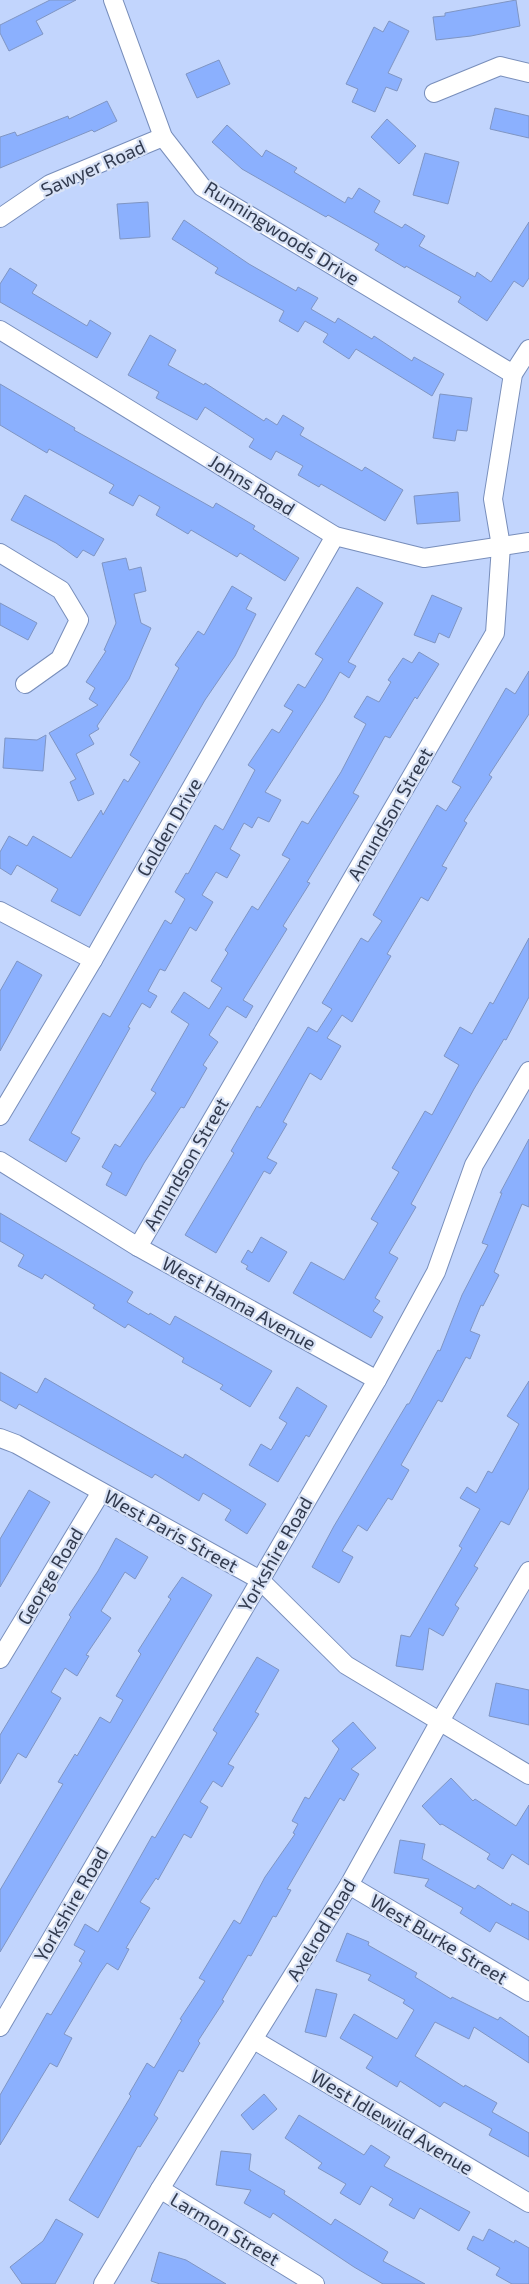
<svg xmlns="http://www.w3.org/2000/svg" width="529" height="2284" font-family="'Exo 2',sans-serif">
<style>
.building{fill:#8bb0fe;stroke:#7f95c3}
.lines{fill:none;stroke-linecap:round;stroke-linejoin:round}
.minor-casing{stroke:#788ebb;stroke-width:20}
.minor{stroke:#fff;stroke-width:18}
.labels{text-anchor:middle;stroke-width:4.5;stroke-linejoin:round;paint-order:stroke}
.street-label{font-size:19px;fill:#323b4f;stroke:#d8e2f6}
</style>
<rect width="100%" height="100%" fill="#c2d5fd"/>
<g class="building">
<polygon points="50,0 76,0 36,21 43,34 9,51 0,33 0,25"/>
<polygon points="516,0 520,26 471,36 436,40 433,17 445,16 445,13"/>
<polygon points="389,21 409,31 388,73 402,79 397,91 386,87 375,112 352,102 358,89 346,84 374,27 383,32"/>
<polygon points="219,60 230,84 197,98 186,74"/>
<polygon points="107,101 117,121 94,132 92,130 0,168 0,137 15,132 17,136 68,116 69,119"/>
<polygon points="495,108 529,116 529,138 490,129"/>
<polygon points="387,119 416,146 399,164 371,137"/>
<polygon points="227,125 262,157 266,150 297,168 294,172 345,203 348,197 352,199 359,188 380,201 374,212 402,228 405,224 425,236 419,246 475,277 477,272 491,282 529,222 529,278 523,287 514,281 487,321 458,302 461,297 406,266 405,268 375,250 379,244 328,215 326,217 242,169 212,142"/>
<polygon points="425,153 459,162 448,204 413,195"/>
<polygon points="148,202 150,237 120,239 117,204"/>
<polygon points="184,220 249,264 296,291 298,287 318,298 311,309 335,323 338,318 372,339 374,336 412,361 414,357 444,374 432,396 356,349 349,359 323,342 328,334 305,321 298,332 279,321 284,311 215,273 218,268 172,239"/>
<polygon points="10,268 37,285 32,293 87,326 90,320 111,333 97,358 0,302 0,284"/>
<polygon points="150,335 176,350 168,365 204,385 205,383 264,421 266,418 277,425 283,415 304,428 300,435 362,471 365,467 403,490 385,521 321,484 319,487 298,475 303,466 276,451 271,460 249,447 254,439 205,407 197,420 156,398 159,392 128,375"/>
<polygon points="0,384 75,428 74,430 213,508 216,503 255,526 253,529 299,558 285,581 240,553 237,557 191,530 188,534 156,515 160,507 139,495 133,506 109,493 114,485 49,449 47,453 0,425"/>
<polygon points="440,394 472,398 467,431 457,430 455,441 433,438"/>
<polygon points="458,492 460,521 417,524 414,496"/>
<polygon points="25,495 104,539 94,556 83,550 77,558 56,543 11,520"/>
<polygon points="126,558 129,570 141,567 146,591 134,594 141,623 151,628 129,679 97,726 99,729 89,735 94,744 76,754 94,794 78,801 70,782 76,779 49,733 98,705 89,699 95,688 86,682 106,651 104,650 116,623 102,563"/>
<polygon points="232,586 252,598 246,609 256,614 235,656 205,700 80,916 51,901 58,889 17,865 11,875 0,868 0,852 9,836 27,846 33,836 71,858 101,810 103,815 124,779 128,782 140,762 130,755 179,668 175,665 198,631 204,635"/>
<polygon points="357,587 383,603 348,662 356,666 349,678 340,672 324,700 265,792 281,800 269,822 258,817 252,828 244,823 230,849 240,855 227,878 216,872 202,895 213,902 196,931 190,927 165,971 160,969 148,991 157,996 150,1008 142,1003 128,1027 130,1028 71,1133 80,1138 66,1162 29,1140 103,1013 110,1017 165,920 171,924 185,899 175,892 186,873 188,874 215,825 223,830 255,770 248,765 272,729 279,733 293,711 284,706 298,684 305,688 323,659 315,654"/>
<polygon points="432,595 462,608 449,638 439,633 435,643 414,635"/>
<polygon points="0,603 37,623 28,640 0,625"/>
<polygon points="419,652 439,664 417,699 415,697 390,738 385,736 353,793 359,796 307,882 310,883 283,926 287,929 243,1000 253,1006 246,1018 227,1006 209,1035 218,1042 203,1065 207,1068 184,1108 181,1107 144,1163 126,1196 106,1185 112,1173 102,1167 115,1144 120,1147 156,1093 151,1090 189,1024 171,1012 184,992 209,1009 222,988 211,981 228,953 225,950 252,906 258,910 290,859 282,855 302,821 308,824 341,772 366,724 354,717 367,696 379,702 391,682 388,680 403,658 412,663"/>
<polygon points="529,671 529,714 489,775 492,777 464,821 467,823 442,866 447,868 428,901 421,897 387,954 391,956 352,1022 342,1015 327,1038 341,1046 321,1080 310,1073 283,1122 287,1124 267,1158 277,1163 270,1174 264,1171 216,1253 185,1235 234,1153 231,1151 257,1106 260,1108 308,1027 317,1032 332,1009 322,1003 361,938 368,942 382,921 373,915 437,805 446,811 461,787 452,782 506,688 515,694"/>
<polygon points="46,735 43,771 3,768 5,738 37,740"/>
<polygon points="529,938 529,997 506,1040 504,1039 474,1089 411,1204 416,1207 389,1253 398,1258 375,1298 380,1301 373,1311 383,1317 371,1338 293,1293 311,1262 344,1280 378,1223 371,1219 399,1172 392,1168 425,1111 432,1115 459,1065 444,1056 460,1027 472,1034 490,1002 493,1004"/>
<polygon points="17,961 42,975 0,1051 0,991"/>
<polygon points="529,1139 529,1207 522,1204 494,1272 499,1275 483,1306 481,1305 470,1331 480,1335 470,1359 466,1357 442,1402 438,1400 401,1465 409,1470 392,1500 388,1498 367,1531 358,1525 342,1551 353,1557 339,1583 312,1567 334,1526 407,1404 409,1404 438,1350 440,1351 462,1295 488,1245 482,1243 502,1193 500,1193"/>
<polygon points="0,1213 133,1292 127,1302 149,1315 150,1313 170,1325 175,1316 272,1371 250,1407 220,1389 223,1385 182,1362 184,1358 128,1324 125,1328 93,1308 95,1305 45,1274 42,1279 18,1266 24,1255 0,1241"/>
<polygon points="261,1237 287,1252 269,1282 246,1269 248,1266 241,1262 248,1250 252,1253"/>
<polygon points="0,1372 37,1393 45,1378 183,1458 185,1454 266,1504 247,1534 225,1520 231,1510 203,1493 199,1501 155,1474 152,1478 19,1404 16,1409 0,1400"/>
<polygon points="529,1381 529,1488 509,1525 501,1521 474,1566 478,1568 455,1605 459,1608 443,1636 429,1628 423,1670 396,1666 401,1635 410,1637 462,1548 459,1546 480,1509 460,1498 467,1487 476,1493 488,1471 492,1473 519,1424 507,1416"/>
<polygon points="297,1387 327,1406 309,1437 306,1435 278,1482 249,1465 261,1444 271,1450 287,1423 279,1418"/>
<polygon points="29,1490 50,1502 0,1587 0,1539"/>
<polygon points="116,1538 148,1557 135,1579 125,1572 101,1611 111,1618 86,1655 89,1656 77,1676 65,1668 51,1692 61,1698 50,1717 26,1758 18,1753 0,1784 0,1735 71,1617 69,1615 98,1571"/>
<polygon points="182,1577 212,1595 0,1952 0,1890 63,1784 58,1782 75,1754 77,1756 100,1717 110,1723 123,1700 116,1696 141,1654 138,1651 171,1599 168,1597"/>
<polygon points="257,1657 279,1670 255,1712 259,1714 228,1764 234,1767 222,1787 213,1781 200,1802 208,1807 191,1838 184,1834 158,1880 156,1878 140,1902 150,1908 126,1948 129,1949 118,1970 107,1963 100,1973 64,2034 72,2038 57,2067 50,2063 0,2145 0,2095 47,2013 51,2015 82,1963 79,1961 85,1951 74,1945 85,1924 98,1932 152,1836 155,1838 217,1733 213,1730"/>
<polygon points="496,1683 529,1690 529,1725 489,1716"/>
<polygon points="353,1722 376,1748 351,1769 359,1774 344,1801 340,1798 287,1889 291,1890 276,1917 273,1916 251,1956 248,1955 222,2000 224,2001 198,2041 200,2043 183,2072 179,2070 154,2115 158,2118 140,2147 138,2146 98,2218 69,2200 131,2096 129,2094 147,2063 154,2068 182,2020 180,2019 205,1981 199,1978 234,1920 240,1924 265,1877 295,1834 293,1833 298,1824 292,1821 305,1797 309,1799 339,1749 332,1741"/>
<polygon points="451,1778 473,1801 475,1799 516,1826 529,1805 529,1865 512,1854 503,1869 487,1859 490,1854 442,1824 440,1825 422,1806"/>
<polygon points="400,1840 425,1844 422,1859 475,1889 478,1885 511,1906 512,1903 529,1912 529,1940 496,1922 490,1932 460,1913 463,1908 425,1886 429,1879 394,1873"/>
<polygon points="347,1933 369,1942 368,1945 417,1973 415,1977 451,1999 452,1997 498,2020 500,2017 529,2037 529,2063 474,2027 469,2039 435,2022 415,2056 464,2087 465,2085 497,2103 492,2112 529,2133 529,2157 489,2135 492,2129 444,2102 440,2107 400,2081 397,2087 366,2068 373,2057 340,2038 354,2014 397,2039 414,2010 403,2003 405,2000 368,1980 371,1975 336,1961"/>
<polygon points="316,1989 337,1994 326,2037 305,2032"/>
<polygon points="264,2094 277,2109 253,2130 241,2115"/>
<polygon points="299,2115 364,2155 371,2145 390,2157 384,2166 470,2212 459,2231 420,2208 414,2219 389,2205 393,2199 371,2186 360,2205 340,2193 346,2184 318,2168 322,2163 285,2138"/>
<polygon points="221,2151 251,2154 249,2170 285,2191 284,2194 331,2225 335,2219 388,2252 383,2261 425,2284 383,2284 354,2267 273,2213 270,2218 244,2203 251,2190 216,2185"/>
<polygon points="56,2219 83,2234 55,2284 22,2284 10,2267 43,2241"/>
<polygon points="489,2229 514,2243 515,2240 529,2248 529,2284 512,2284 496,2275 500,2268 467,2249 473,2236 483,2241"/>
<polygon points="159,2252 186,2260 226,2284 160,2284 151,2281"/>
</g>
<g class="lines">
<defs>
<g id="minor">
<polyline points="113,0 163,137 202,187 513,374"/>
<polyline points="434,93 500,66 529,73"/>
<polyline points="0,218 50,184 163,137"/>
<polyline points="0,330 335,536 424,558 529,542"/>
<polyline points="0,553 61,590 79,620 60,659 25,684"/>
<polyline points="0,911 93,960"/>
<polyline points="0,1116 93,960 335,536"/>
<polyline points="0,1161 138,1247 377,1380"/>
<polyline points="138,1247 495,633 501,546 493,499 513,374 529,349"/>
<polyline points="0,1438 16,1444 260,1580 346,1665 529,1775"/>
<polyline points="0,1659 101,1492"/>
<polyline points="349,1885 529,1992"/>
<polyline points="0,2027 377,1380 436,1272 474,1165 529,1071"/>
<polyline points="254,2040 529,2203"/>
<polyline points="160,2189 315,2284"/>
<polyline points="103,2284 160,2189 349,1885 440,1721 529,1571"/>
</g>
</defs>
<use href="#minor" class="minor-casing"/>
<use href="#minor" class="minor"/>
</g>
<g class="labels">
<g class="street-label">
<text transform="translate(93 168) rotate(-24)" y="7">Sawyer Road</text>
<text transform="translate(282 233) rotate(32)" y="7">Runningwoods Drive</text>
<text transform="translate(252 485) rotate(32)" y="7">Johns Road</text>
<text transform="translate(390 814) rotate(-60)" y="7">Amundson Street</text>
<text transform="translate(169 827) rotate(-60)" y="7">Golden Drive</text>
<text transform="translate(186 1164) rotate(-60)" y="7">Amundson Street</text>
<text transform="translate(239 1303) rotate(29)" y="7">West Hanna Avenue</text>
<text transform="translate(171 1531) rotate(29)" y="7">West Paris Street</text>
<text transform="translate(275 1554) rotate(-60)" y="7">Yorkshire Road</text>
<text transform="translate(50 1576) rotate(-59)" y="7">George Road</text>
<text transform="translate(71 1904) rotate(-60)" y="7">Yorkshire Road</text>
<text transform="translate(321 1930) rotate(-59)" y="7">Axelrod Road</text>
<text transform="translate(439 1939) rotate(31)" y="7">West Burke Street</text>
<text transform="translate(392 2122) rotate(31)" y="7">West Idlewild Avenue</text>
<text transform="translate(225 2229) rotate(31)" y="7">Larmon Street</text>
</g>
</g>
</svg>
